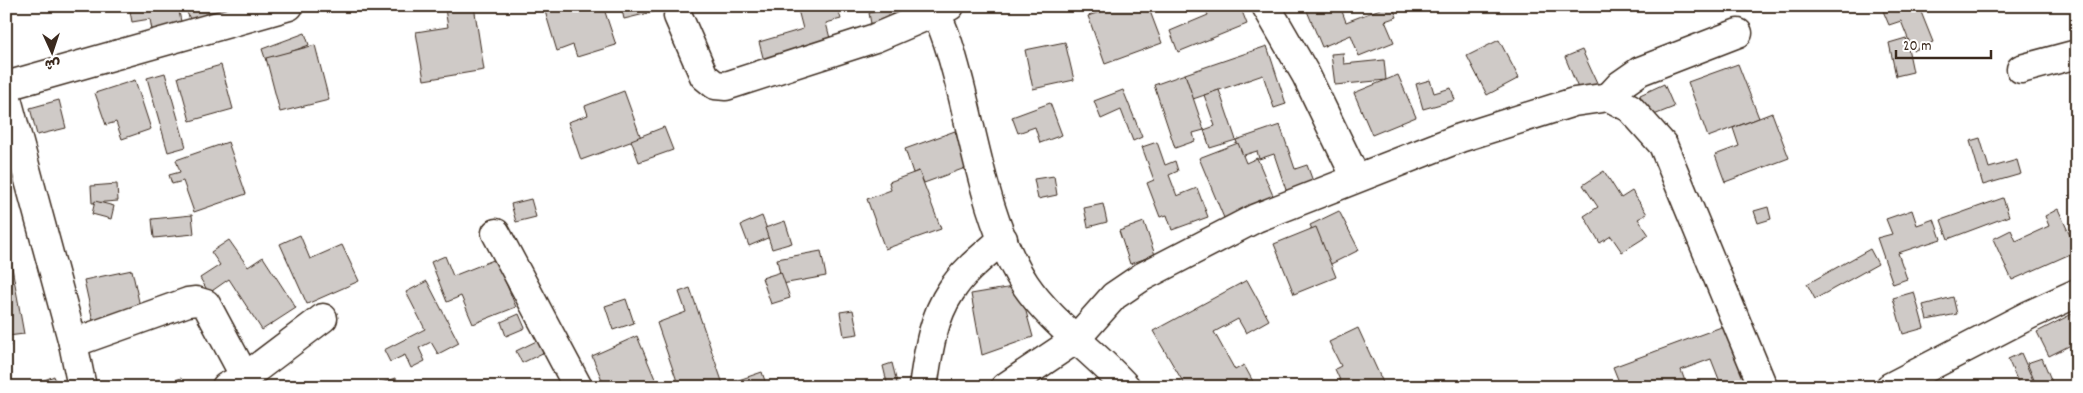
<svg xmlns="http://www.w3.org/2000/svg" width="2083" height="393" font-family="Dekko,'Playpen Sans Arabic',sans-serif">
<style>
.building{fill:#cfcac7;stroke:#3b2a1e}
.lines{fill:none;stroke-linecap:round;stroke-linejoin:round}
.street-casing{stroke:#3b2a1e;stroke-width:31}
.street{stroke:#fff;stroke-width:28}
</style>
<rect width="100%" height="100%" fill="#fff"/>
<filter id="ink" filterUnits="userSpaceOnUse"><feTurbulence type="fractalNoise" baseFrequency=".02" numOctaves="2"/><feDisplacementMap in="SourceGraphic" scale="10" xChannelSelector="R" yChannelSelector="G"/><feConvolveMatrix kernelMatrix="1 2 1 2 8 2 1 2 1" color-interpolation-filters="sRGB"/></filter>
<g filter="url(#ink)">
<g class="building">
<polygon points="129,6 178,6 183,32 153,36 150,19 132,22"/>
<polygon points="184,6 239,6 196,32"/>
<polygon points="464,6 474,6 484,70 424,80 416,32 448,27 445,9"/>
<polygon points="549,6 603,6 616,45 577,57 573,45 557,51 544,8"/>
<polygon points="621,6 656,6 657,11 624,19"/>
<polygon points="797,6 837,6 841,19 826,23 832,46 765,65 759,42 803,29"/>
<polygon points="1107,6 1148,6 1162,43 1105,64 1088,16 1108,9"/>
<polygon points="1204,6 1217,6 1219,11 1230,6 1240,6 1247,24 1178,52 1170,31 1208,15"/>
<polygon points="1305,6 1340,6 1346,22 1380,9 1379,6 1392,6 1397,17 1385,21 1394,42 1359,56 1351,35 1322,47"/>
<polygon points="1881,6 1931,6 1931,8 1921,12 1933,42 1913,51 1901,21 1889,25"/>
<polygon points="892,8 896,24 872,29 869,13"/>
<polygon points="305,33 309,45 266,61 262,49"/>
<polygon points="1906,38 1913,72 1896,76 1889,43"/>
<polygon points="1499,40 1519,78 1487,95 1467,56"/>
<polygon points="1065,42 1074,80 1033,89 1025,50"/>
<polygon points="315,45 329,100 280,112 266,58"/>
<polygon points="1267,46 1286,104 1274,108 1263,75 1193,99 1185,74"/>
<polygon points="1582,50 1598,85 1580,93 1565,57"/>
<polygon points="1343,53 1344,64 1384,60 1386,80 1335,85 1331,54"/>
<polygon points="1738,64 1759,118 1708,137 1688,82"/>
<polygon points="221,65 233,109 190,121 178,77"/>
<polygon points="165,73 186,147 168,152 147,78"/>
<polygon points="1185,74 1204,130 1193,133 1195,141 1175,148 1154,85"/>
<polygon points="1398,75 1416,117 1372,135 1354,93"/>
<polygon points="135,80 151,129 122,139 116,122 106,125 95,93"/>
<polygon points="1430,80 1434,93 1451,88 1455,100 1423,109 1416,84"/>
<polygon points="1664,84 1674,107 1649,117 1640,95"/>
<polygon points="1123,90 1142,137 1133,141 1121,110 1101,119 1094,101"/>
<polygon points="1219,90 1236,140 1210,148 1204,130 1215,126 1204,95"/>
<polygon points="624,91 641,138 581,160 568,122 588,115 585,106"/>
<polygon points="59,100 66,128 37,135 30,108"/>
<polygon points="1050,103 1062,135 1040,143 1035,127 1018,133 1012,117"/>
<polygon points="1772,113 1789,158 1725,182 1715,155 1739,146 1733,128"/>
<polygon points="1280,125 1295,169 1307,165 1314,184 1287,193 1274,154 1259,159 1257,151 1241,156 1236,140"/>
<polygon points="664,127 673,150 639,162 631,140"/>
<polygon points="955,131 968,167 924,183 919,171 913,173 905,149"/>
<polygon points="1980,138 1989,168 2017,160 2021,174 1983,185 1970,141"/>
<polygon points="228,142 246,194 194,212 183,181 172,184 169,175 180,172 176,160"/>
<polygon points="1157,142 1165,165 1175,161 1178,171 1169,175 1177,196 1197,188 1208,217 1172,230 1167,215 1160,217 1147,183 1154,180 1142,147"/>
<polygon points="1238,143 1246,163 1257,158 1274,198 1224,218 1199,158"/>
<polygon points="919,171 941,229 885,249 867,199 891,190 889,182"/>
<polygon points="1604,171 1621,198 1632,191 1647,214 1638,219 1649,235 1622,252 1611,236 1600,243 1584,216 1598,207 1583,185"/>
<polygon points="1054,176 1057,195 1038,199 1034,179"/>
<polygon points="117,184 118,201 92,203 91,186"/>
<polygon points="2003,198 2009,216 1948,239 1941,220"/>
<polygon points="531,199 536,217 516,222 511,204"/>
<polygon points="95,201 114,206 111,219 92,214"/>
<polygon points="1103,204 1107,222 1088,227 1084,208"/>
<polygon points="1768,207 1771,219 1758,223 1754,211"/>
<polygon points="2058,209 2077,251 2012,280 1993,239 2011,230 2016,241 2049,226 2045,216"/>
<polygon points="1912,210 1917,225 1934,219 1941,239 1898,253 1907,279 1893,284 1877,238 1892,234 1886,219"/>
<polygon points="1339,211 1359,250 1329,265 1310,225"/>
<polygon points="192,215 194,234 154,238 152,219"/>
<polygon points="762,216 770,237 749,246 741,225"/>
<polygon points="785,221 792,243 772,249 765,228"/>
<polygon points="1144,222 1155,255 1130,264 1119,231"/>
<polygon points="1316,227 1336,277 1294,294 1274,244"/>
<polygon points="300,235 310,259 342,245 359,281 307,304 280,244"/>
<polygon points="229,240 248,267 263,257 296,308 262,330 229,279 209,293 200,278 220,265 211,252"/>
<polygon points="1870,249 1878,264 1815,299 1807,284"/>
<polygon points="821,251 826,276 782,284 777,259"/>
<polygon points="445,256 453,276 496,259 516,307 473,324 461,296 447,302 431,262"/>
<polygon points="11,262 24,334 8,336 10,346 6,347 6,263"/>
<polygon points="132,270 141,311 93,321 84,280"/>
<polygon points="781,272 790,298 771,304 762,278"/>
<polygon points="1247,280 1269,320 1246,333 1238,319 1214,332 1235,370 1244,365 1256,387 1186,387 1153,331"/>
<polygon points="427,281 459,343 438,354 431,342 419,348 425,361 411,368 405,355 390,362 384,350 425,329 406,292"/>
<polygon points="1019,286 1033,337 982,355 971,294"/>
<polygon points="690,288 724,387 679,387 657,323 686,312 679,292"/>
<polygon points="1914,292 1924,328 1903,334 1893,298"/>
<polygon points="1953,297 1957,314 1927,320 1923,305"/>
<polygon points="626,299 634,323 613,330 605,306"/>
<polygon points="853,310 858,334 844,336 840,312"/>
<polygon points="519,314 525,328 506,336 501,322"/>
<polygon points="2072,314 2077,323 2077,342 2049,356 2037,332"/>
<polygon points="1724,326 1747,387 1722,387 1711,359 1681,370 1687,387 1621,387 1613,367"/>
<polygon points="1358,328 1385,387 1343,387 1335,369 1341,366 1329,342"/>
<polygon points="553,333 559,345 522,363 516,351"/>
<polygon points="637,336 658,386 605,387 592,356"/>
<polygon points="2021,353 2036,387 2020,387 2008,359"/>
<polygon points="2042,358 2052,382 2037,387 2027,363"/>
<polygon points="892,363 898,387 888,387 883,366"/>
<polygon points="762,372 767,387 731,387 730,383"/>
<polygon points="54,376 57,387 21,387 47,379"/>
<polygon points="181,378 184,387 166,387 165,384"/>
<polygon points="396,378 398,387 383,387 382,383"/>
</g>
<g class="lines">
<defs>
<g id="street">
<path d="M932,6C946,30 953,59 960,85C976,149 989,229 1025,284C1052,324 1094,351 1126,387"/>
<polyline points="1266,6 1306,75 1356,178"/>
<polyline points="678,16 704,76 715,85 726,86 875,38 950,6"/>
<polyline points="2021,69 2077,54"/>
<polyline points="6,86 289,6"/>
<polyline points="6,95 73,343 82,387"/>
<polyline points="1609,97 1620,85 1640,71 1738,33"/>
<polyline points="496,233 578,387"/>
<polyline points="73,343 188,302 196,301 206,304 245,377"/>
<polyline points="226,387 245,377 323,318"/>
<path d="M923,387C928,354 932,319 951,291C964,270 985,255 1003,239"/>
<polyline points="1005,387 1075,340 1114,296 1142,277 1256,218 1460,138 1574,102 1609,97 1630,108 1663,145 1763,387"/>
<polyline points="1890,387 2029,315 2077,293"/>
</g>
</defs>
<use href="#street" class="street-casing"/>
<use href="#street" class="street"/>
</g>
</g>
<rect width="2083" height="393" fill="none" stroke="#fff" stroke-width="25"/>
<rect x="12" y="12" width="2058" height="368" fill="none" stroke="#3b2a1e" stroke-width="2" filter="url(#ink)"/>
<g transform="translate(52 52) rotate(177)" stroke="#ffffff" stroke-width="4" paint-order="stroke">
<path d="M0-4L9 19L0 12L-9 19Z" fill="#3b2a1e"/>
<text y="-8" font-size="14" font-weight="bold" text-anchor="middle" fill="#3b2a1e">ش</text>
</g>
<path d="M1896 50v8h95v-8" fill="none" stroke="#3b2a1e" stroke-width="2.5"/>
<text x="1903" y="50" font-size="15" fill="#3b2a1e" stroke="#ffffff" stroke-width="4" paint-order="stroke">20 m</text>
</svg>
